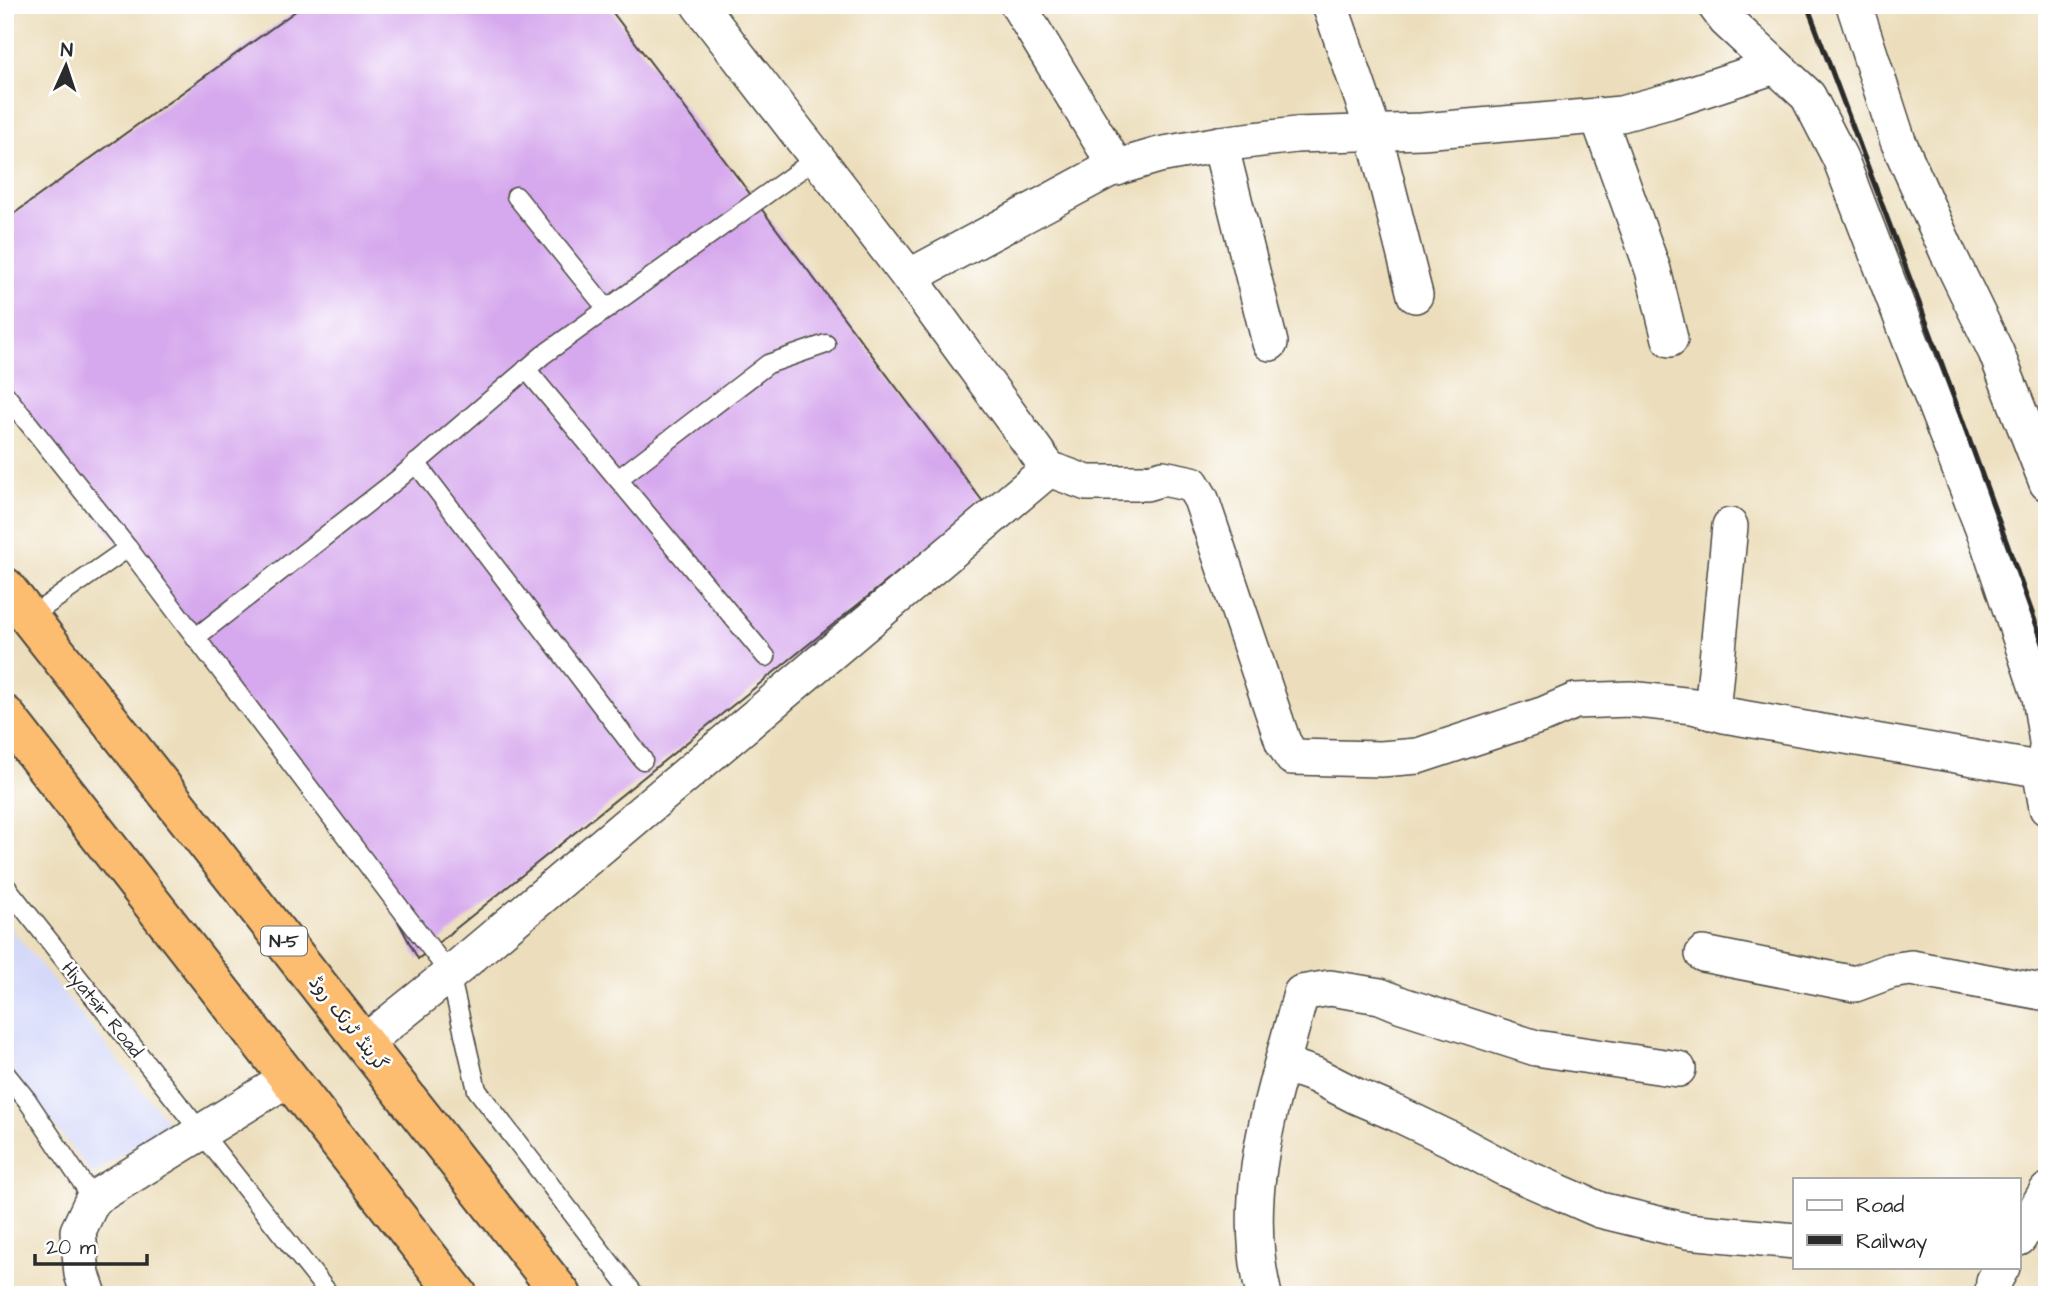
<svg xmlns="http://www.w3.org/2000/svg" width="2052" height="1300" font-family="'Architects Daughter','Playpen Sans Arabic',sans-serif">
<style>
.built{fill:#d4d8f9}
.building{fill:#d6a8ed}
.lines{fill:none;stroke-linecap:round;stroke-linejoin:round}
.service-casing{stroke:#484641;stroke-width:21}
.minor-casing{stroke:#484641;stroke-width:38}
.trunk-casing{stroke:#484641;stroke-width:42}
.service{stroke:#fff;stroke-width:18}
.minor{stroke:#fff;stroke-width:35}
.trunk{stroke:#fcbd6f;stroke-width:38}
.rail{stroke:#2b2b2b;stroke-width:5}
.labels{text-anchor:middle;stroke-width:5;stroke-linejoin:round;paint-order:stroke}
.shield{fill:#fff;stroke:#6b6b6b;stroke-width:2}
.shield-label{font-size:18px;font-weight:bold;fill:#2b2b2b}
.street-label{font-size:19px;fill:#2b2b2b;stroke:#fff}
</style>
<rect width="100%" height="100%" fill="#fff"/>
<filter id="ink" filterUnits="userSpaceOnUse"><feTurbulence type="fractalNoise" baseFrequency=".0143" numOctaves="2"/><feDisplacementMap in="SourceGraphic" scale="14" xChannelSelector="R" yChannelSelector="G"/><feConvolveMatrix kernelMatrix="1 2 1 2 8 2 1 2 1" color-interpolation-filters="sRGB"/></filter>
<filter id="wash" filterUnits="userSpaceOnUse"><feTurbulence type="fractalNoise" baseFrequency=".00686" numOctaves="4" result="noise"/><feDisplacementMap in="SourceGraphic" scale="28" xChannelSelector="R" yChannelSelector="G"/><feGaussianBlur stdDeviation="1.57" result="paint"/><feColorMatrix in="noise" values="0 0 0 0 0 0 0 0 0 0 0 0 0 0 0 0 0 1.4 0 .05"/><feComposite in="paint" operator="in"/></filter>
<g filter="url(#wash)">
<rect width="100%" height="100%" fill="#ecdebc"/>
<polygon class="built" points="5,921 168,1122 93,1175 5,1062"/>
<g id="blocks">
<polygon class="building" points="304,5 607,5 984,503 418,959 374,876 5,397 5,220"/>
</g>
</g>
<g filter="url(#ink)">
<use href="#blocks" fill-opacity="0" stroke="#484641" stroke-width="2"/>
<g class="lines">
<defs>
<g id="service">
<polyline points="516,196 607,309"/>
<polyline points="526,369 766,657"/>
<polyline points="5,394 128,548 450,974 477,1090 635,1295"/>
<polyline points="416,463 643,760"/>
<polyline points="618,479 768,364 826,344"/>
<polyline points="30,617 128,548"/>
<polyline points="195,638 398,479 543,355 818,157"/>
<polyline points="5,885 330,1295"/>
<polyline points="5,1073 27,1100 93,1199"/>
</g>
<g id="minor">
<polyline points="1018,5 1117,168"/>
<polyline points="1330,5 1374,133 1415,295"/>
<polyline points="1715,5 1726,20 1808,96 1840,158 1988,542 2040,697 2047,742"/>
<polyline points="1854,5 1898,141 1947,251 1996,352 2047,483"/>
<polyline points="1598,116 1653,270 1670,339"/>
<polyline points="1220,144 1270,343"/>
<polyline points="909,277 1108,170 1159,155 1220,144 1296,135 1422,131 1621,114 1669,101 1775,66"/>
<polyline points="1049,469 1087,483 1146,483 1163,478 1192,484 1201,499 1283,742 1292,757 1381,759 1418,756 1545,714 1575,701 1630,699 1693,706 1724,715 2043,770"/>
<polyline points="1712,712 1730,526"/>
<polyline points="2047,747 2042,780 2047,808"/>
<polyline points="1703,954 1855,984 1890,971 1911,968 2047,993"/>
<polyline points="364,1043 450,974 1049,469 909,277 699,5"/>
<polyline points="1283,1064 1315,1075 1358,1097 1400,1115 1452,1140 1506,1169 1600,1210 1687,1231 1795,1241"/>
<polyline points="2019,1238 2047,1191"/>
<polyline points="89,1295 82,1274 78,1231 93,1199 289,1078"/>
<path d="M1264,1295C1238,1190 1275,1094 1301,993L1330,988L1380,996L1402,1005L1536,1048L1678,1069"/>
<polyline points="1993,1295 1994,1281 2002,1267"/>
</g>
<g id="trunk">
<polyline points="5,587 562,1295"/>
<polyline points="5,715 458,1295"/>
</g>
</defs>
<use href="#service" class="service-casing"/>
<use href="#minor" class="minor-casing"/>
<use href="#trunk" class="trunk-casing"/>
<use href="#service" class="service"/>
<use href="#minor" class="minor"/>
<use href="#trunk" class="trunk"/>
<polyline class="rail" points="1807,5 1939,356 2047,654"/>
</g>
</g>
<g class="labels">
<rect class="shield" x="261" y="926.5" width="46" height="29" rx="5"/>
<g class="shield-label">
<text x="284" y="947">N-5</text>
</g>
<g class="street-label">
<text transform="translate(103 1009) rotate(51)" y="7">Hiyatsir Road</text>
<text transform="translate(349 1023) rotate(52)" y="7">گرینڈ ٹرنک روڈ</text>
</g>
</g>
<rect width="2052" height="1300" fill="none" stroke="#fff" stroke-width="28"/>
<rect x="1793" y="1178" width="228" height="91" fill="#ffffff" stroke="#aaaaaa" stroke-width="2"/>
<rect x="1807" y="1200" width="35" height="10" fill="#ffffff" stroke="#aaaaaa" stroke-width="2"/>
<text x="1856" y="1212" font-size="21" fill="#2b2b2b">Road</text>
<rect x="1807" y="1235" width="35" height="10" fill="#2b2b2b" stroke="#aaaaaa" stroke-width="2"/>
<text x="1856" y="1248" font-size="21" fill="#2b2b2b">Railway</text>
<g transform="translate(66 66) rotate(3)" stroke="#ffffff" stroke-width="5" paint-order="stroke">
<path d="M0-5L12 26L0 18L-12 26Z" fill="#2b2b2b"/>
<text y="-10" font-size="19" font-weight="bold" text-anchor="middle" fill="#2b2b2b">N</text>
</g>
<path d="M35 1254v10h112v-10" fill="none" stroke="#2b2b2b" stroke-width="3.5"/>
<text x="46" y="1254" font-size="21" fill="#2b2b2b" stroke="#ffffff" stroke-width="5" paint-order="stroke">20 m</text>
</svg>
